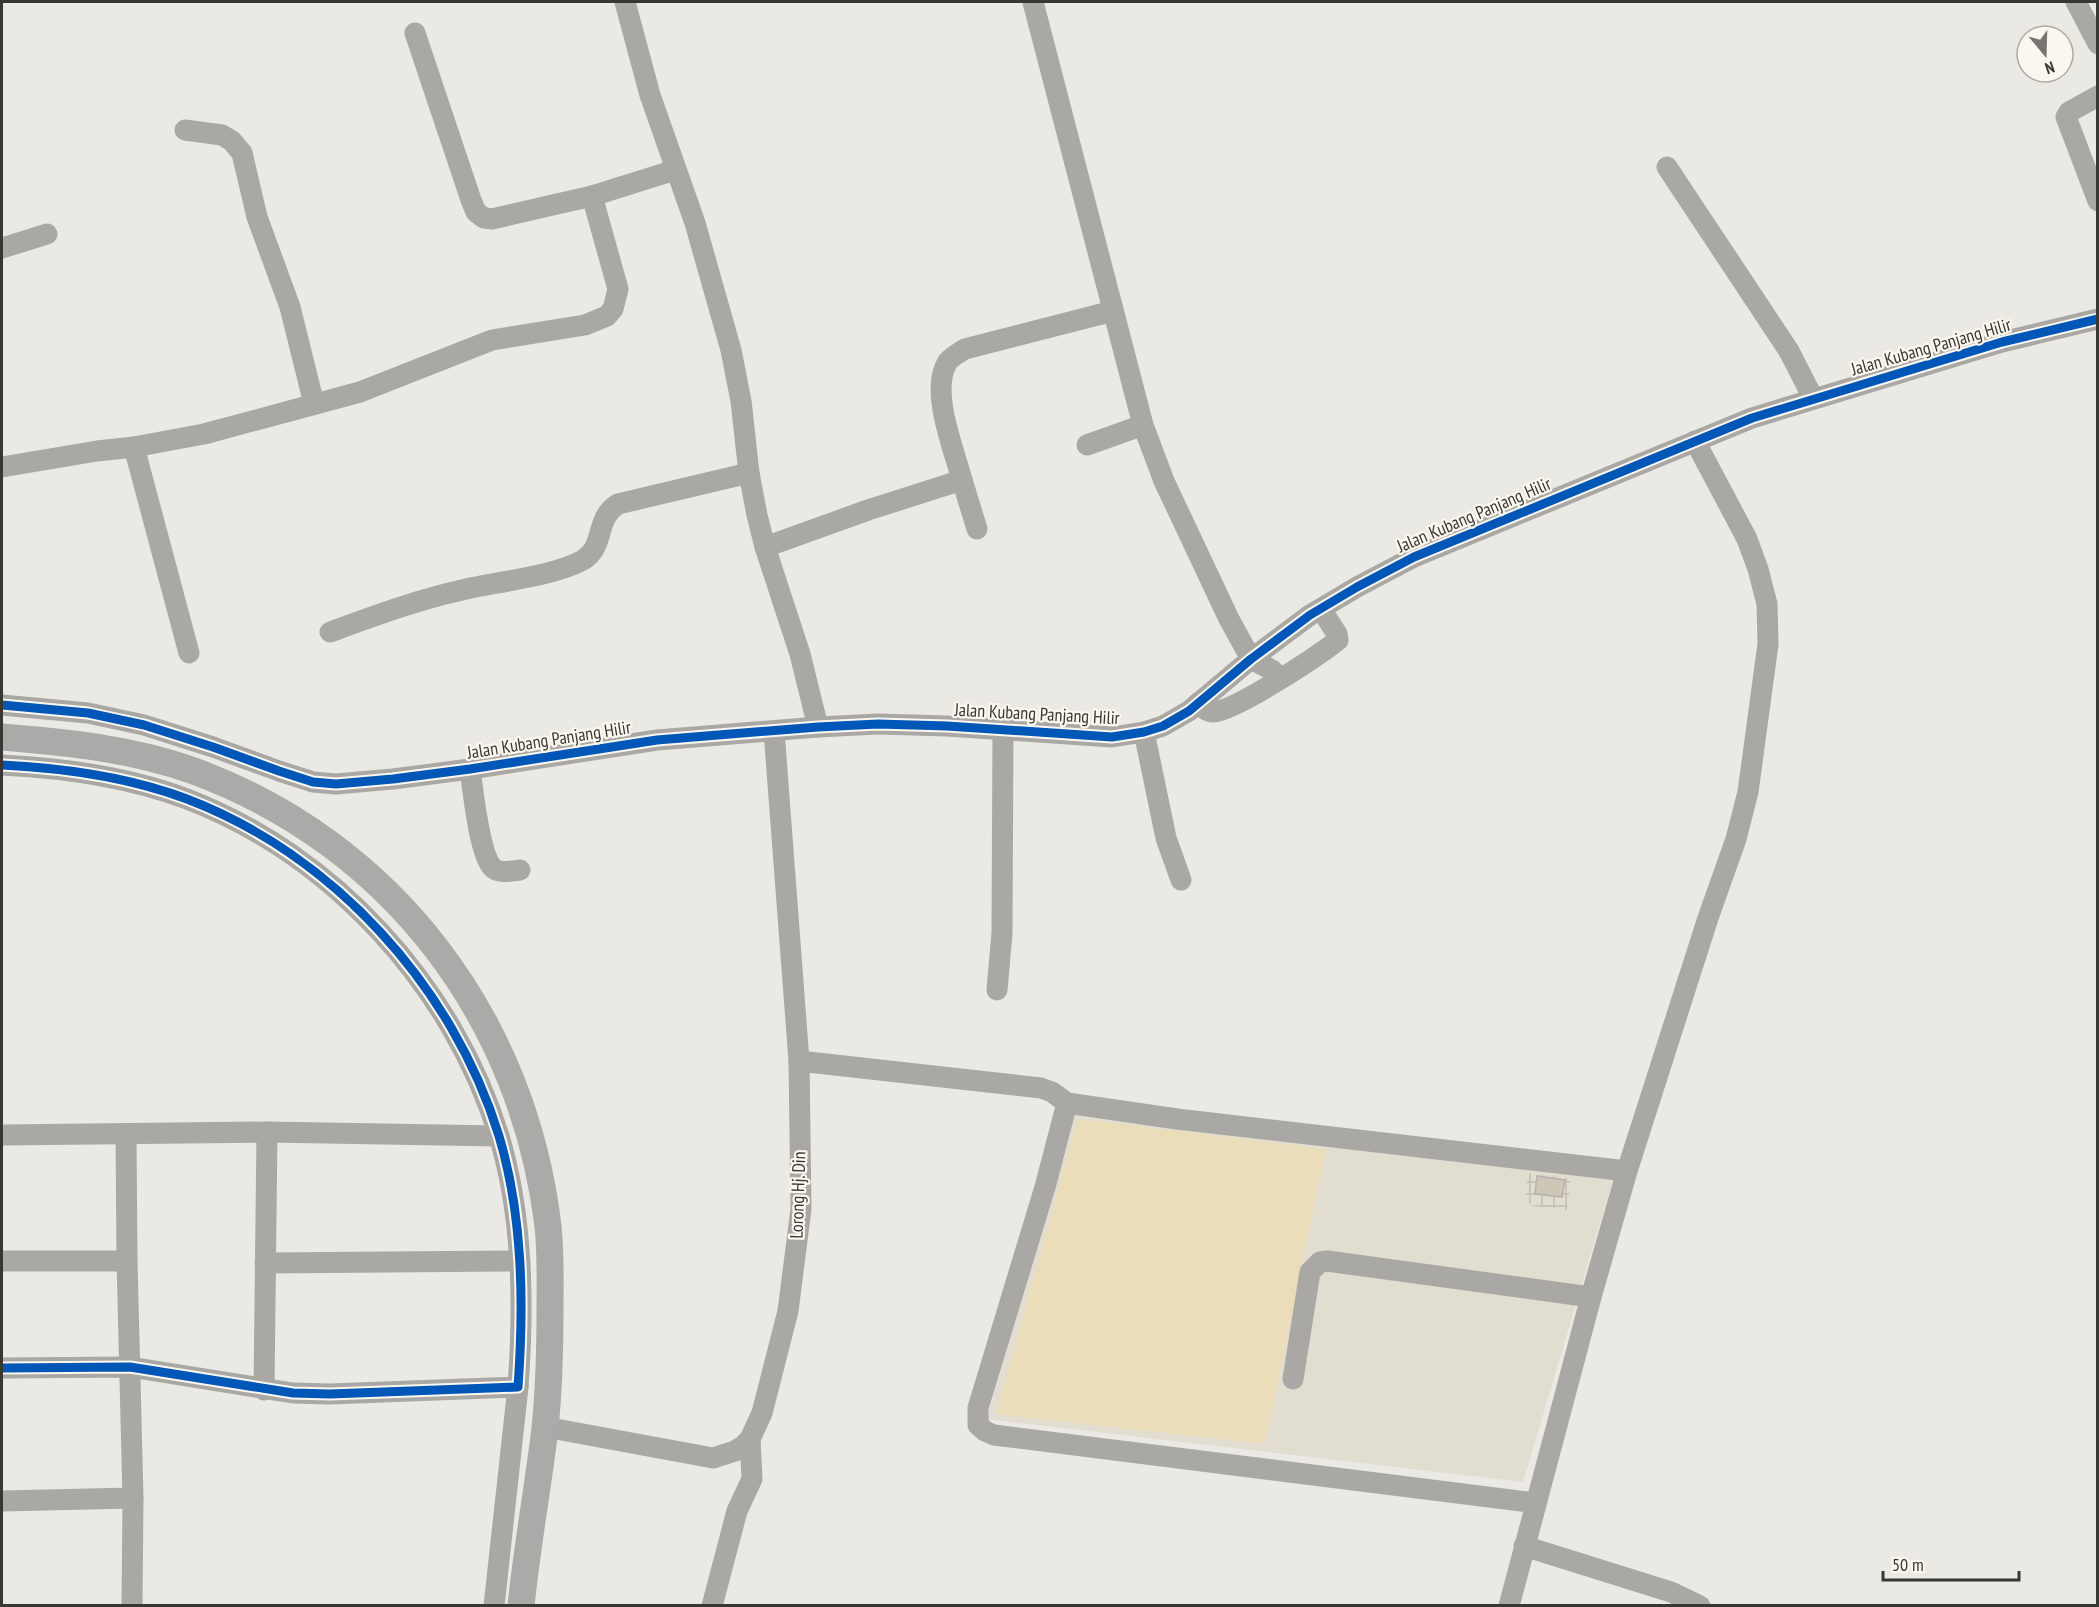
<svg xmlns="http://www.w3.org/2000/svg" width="2099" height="1607" font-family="'PT Sans Narrow',sans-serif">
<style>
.built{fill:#e2ddd1}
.industrial{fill:url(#industrial-grid)}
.pitch{fill:#ebdcba}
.building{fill:#cec7b7;stroke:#b3b2ae;stroke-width:1.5}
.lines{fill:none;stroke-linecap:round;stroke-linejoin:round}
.minor{stroke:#a9a8a5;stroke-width:21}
.major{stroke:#abaaa8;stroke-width:27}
.cycleway-casing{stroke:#fbf7ee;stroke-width:13}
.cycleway{stroke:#0057b8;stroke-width:9}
.labels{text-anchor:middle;stroke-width:4.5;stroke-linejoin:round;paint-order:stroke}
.street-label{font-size:18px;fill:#393733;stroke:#fbf7ee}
</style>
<defs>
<pattern id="industrial-grid" width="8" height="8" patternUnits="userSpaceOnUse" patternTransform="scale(1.5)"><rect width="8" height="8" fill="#e2ddd1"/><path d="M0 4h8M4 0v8" fill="none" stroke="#c3beb4"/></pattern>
</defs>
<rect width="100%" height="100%" fill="#ebe9e4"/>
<polygon class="built" points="1074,1110 1615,1173 1523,1482 987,1419"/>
<polygon class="industrial" points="1528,1173 1571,1178 1567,1210 1533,1206 1525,1200"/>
<polygon class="pitch" points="1078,1119 1326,1149 1265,1444 996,1414"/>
<polygon class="building" points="1537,1176 1565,1180 1562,1197 1535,1194"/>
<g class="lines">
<g class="minor">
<polyline points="625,2 650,95 695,223 731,350 741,401 749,473 757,515 765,547 800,654 818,727"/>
<polyline points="1033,2 1143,425 1164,481 1229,619 1251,659 1272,670 1280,679"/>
<polyline points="2076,2 2098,44"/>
<polyline points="415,33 471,200 476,212 484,218 492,219 592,196 675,170"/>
<polyline points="2098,96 2069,112 2066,117 2098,201"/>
<polyline points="185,130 222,135 232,141 242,153 257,217 290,307 314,404"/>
<polyline points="1667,167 1789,351 1813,398"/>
<polyline points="2,248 47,234"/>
<polyline points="1087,445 1143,425"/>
<polyline points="134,447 189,653"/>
<polyline points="2,467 97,451 134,447 204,434 360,392 492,340 585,325 607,316 613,309 618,289 592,196"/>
<polyline points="962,480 977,529"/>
<path d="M765,547L868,510L962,480C954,449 930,392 947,363C950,357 959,353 965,349L1113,311"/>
<path d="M330,632C374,616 417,600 462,590C495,582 555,576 583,560C606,546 594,519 618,504L749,473"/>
<path d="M1198,703C1203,708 1207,712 1213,712C1235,711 1318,656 1338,640L1337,634L1321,609"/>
<polyline points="2,705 88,713 144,725 213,747 279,771 313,782 336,784 393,779 470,769 657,740 818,727 878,724 947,726 1112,737 1144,732 1163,726 1189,711 1251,659 1310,615 1357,587 1414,557 1752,418 2002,342 2098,319"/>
<polyline points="1144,732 1166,838 1181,880"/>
<path d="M2,765C63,768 129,777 187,799C333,855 453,986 499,1136C523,1216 524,1304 518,1387L330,1394L293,1393L130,1367L2,1368"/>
<path d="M470,769C473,790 479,852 492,867C498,874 512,871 520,870"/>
<polyline points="997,990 1002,933 1003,729"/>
<polyline points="799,1061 1041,1088 1052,1092 1067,1103 1177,1119 1627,1171"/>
<polyline points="1067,1103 1045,1187 978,1408 978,1425 985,1431 994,1435 1536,1503"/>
<polyline points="126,1134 127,1261 133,1498 132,1606"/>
<polyline points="2,1135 267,1132 499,1136"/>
<polyline points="2,1261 127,1261"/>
<polyline points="265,1263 520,1261"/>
<polyline points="1293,1379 1310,1272 1320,1262 1327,1261 1591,1297"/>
<polyline points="264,1390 267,1132"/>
<polyline points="545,1427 713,1458 735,1451 743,1446 750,1439 762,1413 788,1311 801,1209 799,1061 774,731"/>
<polyline points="2,1501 133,1498"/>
<polyline points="1524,1546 1671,1592 1700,1606"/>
<polyline points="494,1606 518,1387"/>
<polyline points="712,1606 737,1511 752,1479 750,1439"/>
<polyline points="1509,1606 1591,1297 1627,1171 1708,918 1736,839 1748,792 1768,644 1767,604 1758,569 1747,539 1695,441"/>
</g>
<path class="major" d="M2,737C66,742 133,749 194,771C392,844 523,1018 548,1226C551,1254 550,1282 550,1310C550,1349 549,1389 545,1428C538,1488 527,1546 521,1606"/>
<defs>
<g id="cycleway">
<polyline points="2,705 88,713 144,725 213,747 279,771 313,782 336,784 393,779 470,769 657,740 818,727 878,724 947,726 1112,737 1144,732 1163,726 1189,711 1251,659 1310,615 1357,587 1414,557 1752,418 2002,342 2098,319"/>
<path d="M2,765C63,768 129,777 187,799C333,855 453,986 499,1136C523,1216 524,1304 518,1387L330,1394L293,1393L130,1367L2,1368"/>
</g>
</defs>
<use href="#cycleway" class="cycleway-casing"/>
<use href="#cycleway" class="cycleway"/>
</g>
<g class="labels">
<g class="street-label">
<text transform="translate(1931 347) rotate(-16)" y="6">Jalan Kubang Panjang Hilir</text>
<text transform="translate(1474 515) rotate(-23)" y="6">Jalan Kubang Panjang Hilir</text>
<text transform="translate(1037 714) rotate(3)" y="6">Jalan Kubang Panjang Hilir</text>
<text transform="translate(549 740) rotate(-9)" y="6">Jalan Kubang Panjang Hilir</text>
<text transform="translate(798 1195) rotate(-88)" y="6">Lorong Hj. Din</text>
</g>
</g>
<rect width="2099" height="1607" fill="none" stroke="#393733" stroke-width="6"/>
<g transform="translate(2045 54) rotate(161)"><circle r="28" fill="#fbf7ee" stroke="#adaaa3" stroke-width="1.5"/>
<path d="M0-4.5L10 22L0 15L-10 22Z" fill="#777571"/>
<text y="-9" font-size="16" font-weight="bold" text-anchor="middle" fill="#393733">N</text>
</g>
<path d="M1883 1571v9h136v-9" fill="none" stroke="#393733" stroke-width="3"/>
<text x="1892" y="1571" font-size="18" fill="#393733" stroke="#fbf7ee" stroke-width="4.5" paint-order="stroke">50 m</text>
</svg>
